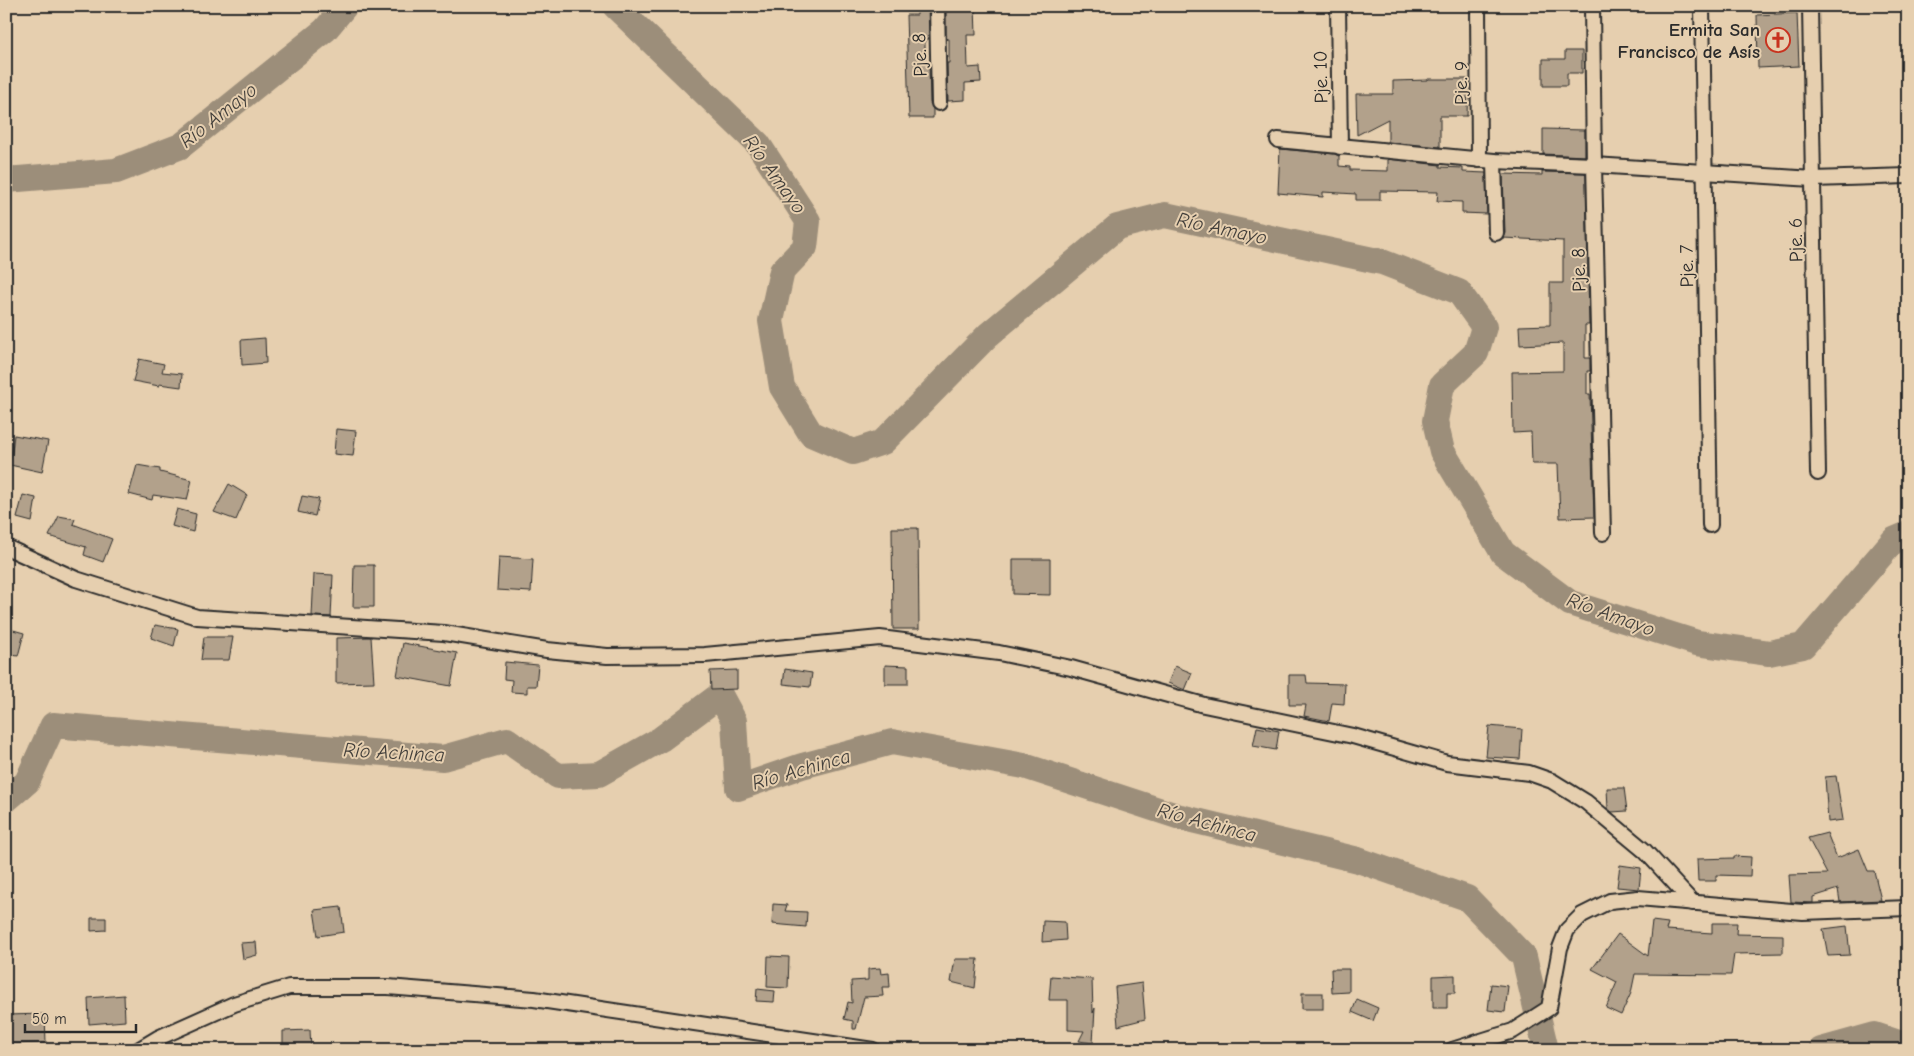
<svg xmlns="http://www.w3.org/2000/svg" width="1914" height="1056" font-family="'Comic Neue',sans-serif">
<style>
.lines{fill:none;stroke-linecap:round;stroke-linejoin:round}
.river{stroke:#9c8e7a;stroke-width:26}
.building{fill:#b2a18b;stroke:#2b2b2b}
.street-casing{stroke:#2b2b2b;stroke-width:18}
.street{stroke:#e6cfaf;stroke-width:14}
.labels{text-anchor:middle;stroke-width:4;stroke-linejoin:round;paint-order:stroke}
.poi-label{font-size:19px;font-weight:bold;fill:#2b2b2b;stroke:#e6cfaf;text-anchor:end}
.street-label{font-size:19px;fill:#2b2b2b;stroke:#e6cfaf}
.water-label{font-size:20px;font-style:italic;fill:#423f3b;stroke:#e6cfaf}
</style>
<rect width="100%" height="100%" fill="#e6cfaf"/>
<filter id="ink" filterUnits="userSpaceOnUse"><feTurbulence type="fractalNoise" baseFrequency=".02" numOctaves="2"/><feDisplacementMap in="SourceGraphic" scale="10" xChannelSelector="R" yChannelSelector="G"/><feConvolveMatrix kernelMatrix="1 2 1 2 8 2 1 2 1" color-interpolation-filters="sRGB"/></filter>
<g filter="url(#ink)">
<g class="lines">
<g class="river">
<polyline points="615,6 758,144 808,221 805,247 782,271 771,321 782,387 811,434 853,452 883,442 988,335 1117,227 1165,215 1382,262 1459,292 1484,327 1476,353 1442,385 1435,421 1442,451 1503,553 1570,603 1697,643 1769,653 1803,646 1894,540 1908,534"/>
<polyline points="6,180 116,171 181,146 325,30 345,6"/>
<polyline points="6,800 27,782 53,725 443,758 507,740 558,776 599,774 661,739 720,695 734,721 738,788 802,766 892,742 1024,766 1180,817 1358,860 1467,898 1524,957 1546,1050"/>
<polyline points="1821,1050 1875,1035 1908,1046"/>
</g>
</g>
<g class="building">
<polygon points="928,6 929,39 925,39 925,63 929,63 930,103 933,109 933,118 909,118 906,15 917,15 917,7"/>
<polygon points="946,6 975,6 976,35 967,35 968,68 980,67 981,82 965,83 965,100 948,101 947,63 949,63 949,39 946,39"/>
<polygon points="1797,13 1799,66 1758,68 1757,15"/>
<polygon points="1565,51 1582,51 1582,73 1567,73 1567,86 1543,86 1543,59 1565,59"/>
<polygon points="1428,79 1468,79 1467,116 1440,116 1440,147 1388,142 1388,119 1357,135 1356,94 1393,94 1393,81 1428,80"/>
<polygon points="1543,129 1585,130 1585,156 1543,154"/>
<polygon points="1280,149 1335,154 1339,156 1339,166 1350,167 1350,170 1388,171 1388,159 1440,165 1440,167 1463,168 1463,172 1486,173 1487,214 1462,213 1462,202 1437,201 1438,192 1380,191 1380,200 1356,200 1356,194 1323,192 1323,197 1278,193"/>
<polygon points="1542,172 1585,173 1586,176 1589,325 1585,325 1585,358 1590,358 1590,371 1587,371 1587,394 1590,394 1594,517 1560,518 1558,464 1532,464 1531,432 1513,433 1512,372 1563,371 1563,343 1520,345 1519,326 1550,325 1550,283 1563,283 1563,241 1503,238 1505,233 1503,174 1542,175"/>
<polygon points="265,338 266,363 242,365 241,340"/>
<polygon points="139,359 164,364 162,372 182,374 181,387 159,384 159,386 133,381"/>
<polygon points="336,429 356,431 353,456 334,454"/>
<polygon points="14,435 48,441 42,472 10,465"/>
<polygon points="137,465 160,469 160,472 192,480 187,500 153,495 152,500 129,494"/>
<polygon points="229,484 247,495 236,520 214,512"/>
<polygon points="23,495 36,498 32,522 17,518"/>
<polygon points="302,496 319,499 315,516 298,512"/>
<polygon points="177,509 196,514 193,532 172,526"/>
<polygon points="59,516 75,519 73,524 112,539 103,562 84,555 86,547 49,536"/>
<polygon points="892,528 918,528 919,629 893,629"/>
<polygon points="499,557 533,559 531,592 497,590"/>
<polygon points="1013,559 1050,559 1050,595 1013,594"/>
<polygon points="354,565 374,565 374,607 353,607"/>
<polygon points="314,574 333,575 331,617 312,616"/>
<polygon points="155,625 178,629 174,646 151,638"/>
<polygon points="6,628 24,633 18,656 6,654"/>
<polygon points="204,637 233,637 229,660 201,660"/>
<polygon points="371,637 374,682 336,683 336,638"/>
<polygon points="403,643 457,653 451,686 397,676"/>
<polygon points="505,662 538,665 536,686 527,686 527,693 511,692 512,680 504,679"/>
<polygon points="885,665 908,666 908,684 885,684"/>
<polygon points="1175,666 1192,673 1185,690 1168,683"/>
<polygon points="785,669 812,673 810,687 783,684"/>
<polygon points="737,670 737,689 711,690 710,671"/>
<polygon points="1289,675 1306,675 1307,683 1345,684 1344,704 1332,703 1329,721 1304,716 1306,705 1289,705"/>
<polygon points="1489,726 1522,729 1520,759 1486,757"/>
<polygon points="1257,727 1279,731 1276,750 1253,746"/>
<polygon points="1836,776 1843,820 1828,822 1825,777"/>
<polygon points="1607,788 1624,788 1627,811 1612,812 1608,809"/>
<polygon points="1827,833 1837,858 1859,849 1868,871 1874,871 1881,900 1840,902 1838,889 1813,897 1813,903 1791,902 1789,875 1827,874 1808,838"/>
<polygon points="1734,856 1751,857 1750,876 1716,875 1716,881 1698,881 1697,859 1734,858"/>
<polygon points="1620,865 1641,868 1639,889 1617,887"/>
<polygon points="773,904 787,905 785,911 807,912 806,927 772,924"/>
<polygon points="341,907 344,932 318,936 314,910"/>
<polygon points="91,918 106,918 106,930 91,931"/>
<polygon points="1043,921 1065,922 1066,940 1042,942"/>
<polygon points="1652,921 1668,923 1666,930 1712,933 1712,923 1737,923 1736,934 1783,935 1783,953 1734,954 1731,975 1635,974 1631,993 1621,1015 1606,1008 1617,982 1592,969 1618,934 1648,956"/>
<polygon points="1847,926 1850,955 1828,956 1823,929"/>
<polygon points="256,942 257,955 243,959 241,943"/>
<polygon points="768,956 789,957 788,988 767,987"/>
<polygon points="955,959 978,959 975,988 951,982"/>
<polygon points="880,968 881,974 889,973 890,987 882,987 883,996 864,997 856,1029 853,1029 853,1021 844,1019 848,1002 852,1003 851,981 868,980 868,969"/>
<polygon points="1331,969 1349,969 1349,992 1332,993"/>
<polygon points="1455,975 1455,993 1447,993 1447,1008 1433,1008 1433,976"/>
<polygon points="1051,976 1092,979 1093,1013 1095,1008 1093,1043 1079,1041 1084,1031 1068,1030 1068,1000 1049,1000"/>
<polygon points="1142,983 1145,1019 1118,1026 1115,987"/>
<polygon points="1491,984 1508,986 1505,1012 1488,1010"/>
<polygon points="757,989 775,991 774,1002 756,1001"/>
<rect x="1302" y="993" width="21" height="16"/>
<polygon points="124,995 125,1021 89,1024 88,998"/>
<polygon points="1357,999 1378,1008 1373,1021 1352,1012"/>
<polygon points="45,1014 46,1043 7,1044 6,1015"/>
<polygon points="310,1030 311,1050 283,1050 283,1031"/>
</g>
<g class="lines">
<defs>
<g id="street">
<polyline points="937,6 939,103"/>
<polyline points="1338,6 1340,147"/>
<polyline points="1478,6 1479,160"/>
<polyline points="1592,6 1594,165 1603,533"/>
<polyline points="1702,6 1710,525"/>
<polyline points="1810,6 1818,473"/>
<polyline points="1278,140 1494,161 1594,165 1813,179 1908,176"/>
<polyline points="1494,161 1496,233"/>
<polyline points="6,547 76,579 197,617 444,633 547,650 607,656 705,655 880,638 999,653 1071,668 1204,705 1353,736 1447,763 1529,773 1552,781 1586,802 1645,851 1693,903"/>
<polyline points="138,1050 158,1038 234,1004 289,987 388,987 534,999 873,1050"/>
<polyline points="784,1050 786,1037"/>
<polyline points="1452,1050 1513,1031 1549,1008 1560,948 1567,930 1582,915 1610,901 1638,898 1803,912 1908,908"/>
</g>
</defs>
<use href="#street" class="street-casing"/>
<use href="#street" class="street"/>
</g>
</g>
<defs>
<symbol id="church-ring" viewBox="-11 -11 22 22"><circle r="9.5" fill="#e6cfaf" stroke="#c8321e" stroke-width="1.5"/><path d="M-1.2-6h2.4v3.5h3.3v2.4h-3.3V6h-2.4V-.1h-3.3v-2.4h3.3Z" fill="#c8321e"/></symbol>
</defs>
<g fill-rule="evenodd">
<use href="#church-ring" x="1764" y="26" width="28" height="28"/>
</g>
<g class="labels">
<g class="poi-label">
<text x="1760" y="36">Ermita San<tspan x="1760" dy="22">Francisco de Asís</tspan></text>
</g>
<g class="street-label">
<text transform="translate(919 55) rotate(-92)" y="7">Pje. 8</text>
<text transform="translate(1320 77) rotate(-91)" y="7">Pje. 10</text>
<text transform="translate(1460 83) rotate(-90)" y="7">Pje. 9</text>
<text transform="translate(1795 240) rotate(-91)" y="7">Pje. 6</text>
<text transform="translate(1686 266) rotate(-91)" y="7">Pje. 7</text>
<text transform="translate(1578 270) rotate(-91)" y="7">Pje. 8</text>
</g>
<g class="water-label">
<text transform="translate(218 115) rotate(-38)" y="7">Río Amayo</text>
<text transform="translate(775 174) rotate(54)" y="7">Río Amayo</text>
<text transform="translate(1222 228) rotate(12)" y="7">Río Amayo</text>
<text transform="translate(1611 614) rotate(20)" y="7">Río Amayo</text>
<text transform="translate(394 752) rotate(3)" y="7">Río Achinca</text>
<text transform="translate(801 769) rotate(-16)" y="7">Río Achinca</text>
<text transform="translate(1207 822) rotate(15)" y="7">Río Achinca</text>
</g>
</g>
<rect width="1914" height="1056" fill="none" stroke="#e6cfaf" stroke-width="25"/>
<rect x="12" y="12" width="1889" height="1031" fill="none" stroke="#2b2b2b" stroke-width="2" filter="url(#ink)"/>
<path d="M25 1024v8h111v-8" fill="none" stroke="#2b2b2b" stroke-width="2.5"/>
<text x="32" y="1024" font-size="15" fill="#2b2b2b" stroke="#e6cfaf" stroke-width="4" paint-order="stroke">50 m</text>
</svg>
